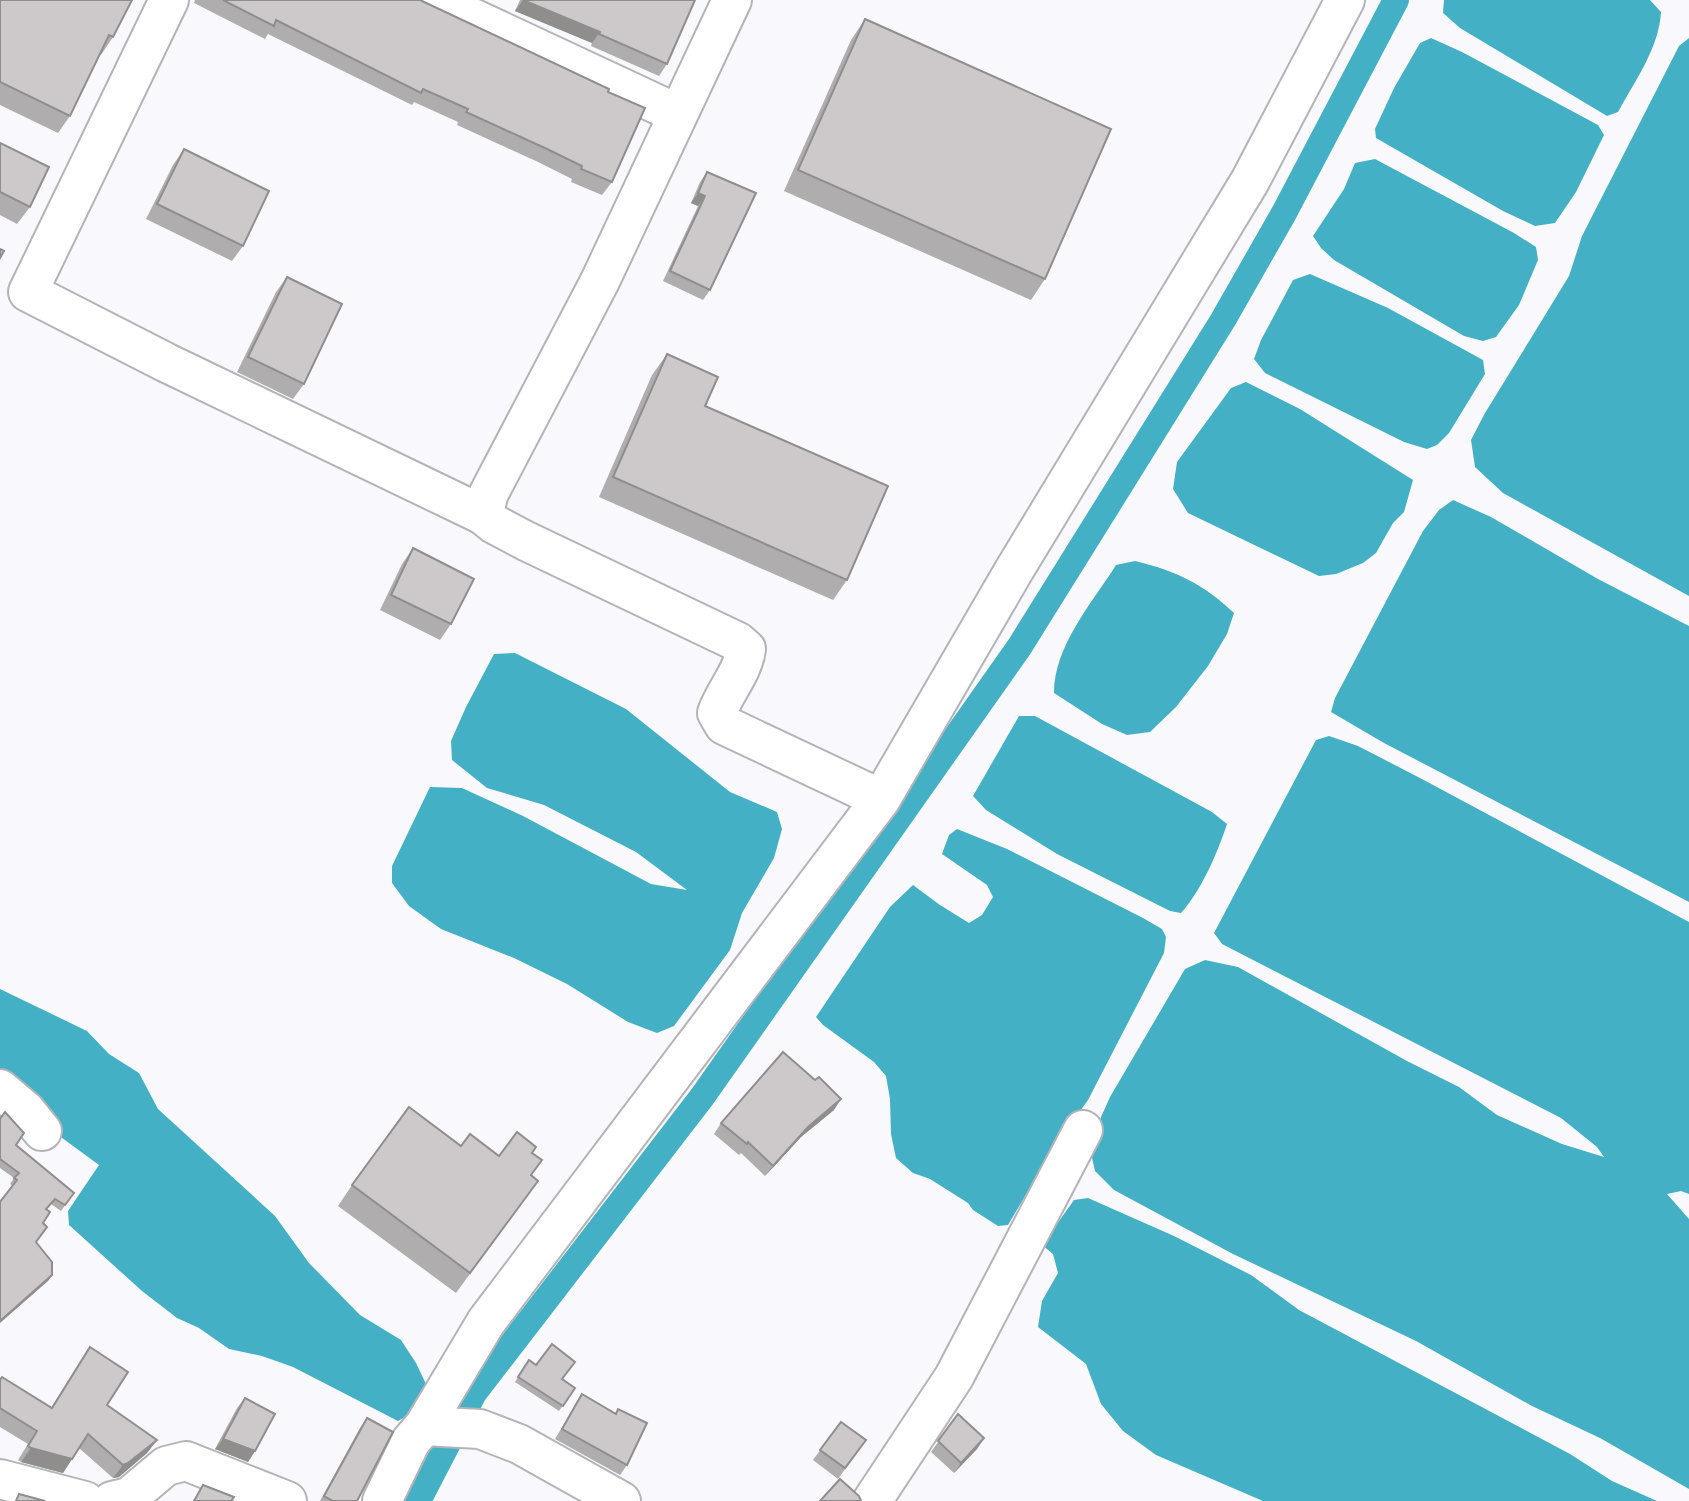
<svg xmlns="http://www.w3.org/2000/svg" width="1689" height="1501" font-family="'Playfair Display',serif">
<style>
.water{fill:#43b0c6}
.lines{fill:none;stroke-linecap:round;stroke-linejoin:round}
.canal{stroke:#43b0c6;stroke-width:26}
.minor-casing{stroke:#b3b4b8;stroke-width:42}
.minor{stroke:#fff;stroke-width:38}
.wall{fill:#b0adae}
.shaded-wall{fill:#908d8d}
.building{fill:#cdc9ca;stroke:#908d8d;stroke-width:2}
</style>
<rect width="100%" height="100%" fill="#f9f9fd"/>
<g class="water">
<path d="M1444,0H1650L1661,12C1659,48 1635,81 1618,112L1607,116L1460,28L1443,13Z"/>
<polygon points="1431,38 1462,52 1598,125 1604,135 1576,192 1555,223 1535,226 1503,211 1376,138 1375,129 1394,88 1420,43"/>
<polygon points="1689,38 1689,596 1503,493 1475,467 1471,440 1485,413 1569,276 1582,236 1679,46"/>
<polygon points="1375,159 1514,233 1536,247 1538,260 1519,305 1496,337 1483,341 1464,336 1334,260 1321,248 1313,236 1344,189 1355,163"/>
<polygon points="1310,274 1388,308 1483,360 1485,374 1449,433 1437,445 1427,449 1404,442 1265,373 1254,359 1261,340 1293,280"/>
<polygon points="1246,382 1300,409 1413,480 1404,512 1393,523 1376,553 1363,563 1336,574 1319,576 1188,513 1173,489 1177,462 1231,388"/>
<polygon points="1453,500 1491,517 1598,579 1689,626 1689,902 1384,743 1331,712 1335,698 1423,531 1439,510"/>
<path d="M1135,561C1177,571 1203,584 1234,613L1227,634L1208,666L1176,707L1150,732L1127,735L1102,724L1054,693C1054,646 1092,603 1116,565Z"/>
<polygon points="515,653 626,709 730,792 777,812 782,829 774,858 742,913 730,950 674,1026 657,1033 628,1022 567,984 514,958 441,929 409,906 392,883 392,866 430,787 462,788 523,816 651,884 687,890 636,852 544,805 487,788 452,760 451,741 466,707 494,654"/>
<path d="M1019,716H1035L1212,812L1227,824C1217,854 1202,889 1181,913L1170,911L1057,854L986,810L973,796Z"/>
<polygon points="1329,736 1358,746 1420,778 1689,922 1689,1194 1681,1191 1667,1194 1689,1219 1689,1489 1600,1438 1532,1406 1416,1341 1233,1254 1114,1190 1095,1171 1089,1144 1110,1097 1185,969 1205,960 1238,967 1407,1061 1459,1087 1497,1115 1562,1144 1604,1157 1597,1147 1561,1118 1222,944 1214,933 1316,740"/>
<polygon points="957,829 1007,849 1143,918 1162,929 1166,937 1164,953 1088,1100 1051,1152 1008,1225 998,1226 973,1210 968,1203 930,1179 913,1173 896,1158 891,1134 890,1099 886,1076 874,1062 823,1025 816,1017 890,907 913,885 940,905 969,923 982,915 993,897 987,885 942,854 949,835"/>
<polygon points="0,989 87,1031 109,1054 139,1073 158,1109 275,1216 309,1263 360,1315 401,1340 416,1363 426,1384 405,1417 398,1421 293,1367 262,1356 229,1349 199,1328 177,1318 142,1291 69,1225 68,1211 99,1165 54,1132 0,1075"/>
<polygon points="1088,1198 1174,1236 1251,1275 1299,1310 1570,1454 1612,1481 1657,1501 1263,1501 1156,1455 1123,1431 1101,1404 1086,1364 1038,1327 1042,1301 1058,1273 1053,1254 1042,1245 1074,1200"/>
</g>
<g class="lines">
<polyline class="canal" points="418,1501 474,1393 702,1097 1020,646 1223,320 1284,213 1396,0"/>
<defs>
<g id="minor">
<polyline points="169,0 28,292 167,363 483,515"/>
<polyline points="434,0 678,114"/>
<path d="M732,0L600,281L489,493L483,515L494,524L526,541L738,642L746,649C743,672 725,691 717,713L724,725L881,799"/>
<polyline points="0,1089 26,1111 42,1131"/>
<polyline points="424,1426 480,1429 519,1444 621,1501"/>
<polyline points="0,1479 85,1501"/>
<polyline points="112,1501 129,1497 166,1466 186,1461 287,1501"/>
<polyline points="382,1501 411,1441 424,1426 486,1322 881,799 1013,572 1250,181 1345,0"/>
<polyline points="872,1501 954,1377 1083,1130"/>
</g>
</defs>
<use href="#minor" class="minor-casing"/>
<use href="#minor" class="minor"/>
</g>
<g class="wall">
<polygon points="0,0 132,0 113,37 101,55 100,54 70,116 58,133 0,105"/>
<polygon points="195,0 420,0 608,92 612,182 602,195 571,182 572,179 538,162 457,125 458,122 414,102 412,105 268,34 265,39 194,3"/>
<polygon points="520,0 695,0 667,64 659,76 591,46 592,43 515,11"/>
<polygon points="865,19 1045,279 1031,300 784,191 851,40"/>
<polygon points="0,143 30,207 17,224 0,215"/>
<polygon points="184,149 243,246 232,261 146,219 173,165"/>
<polygon points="707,172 710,290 703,300 663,281 698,206 691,203 700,182"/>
<polygon points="287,277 304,384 293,399 237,372 276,292"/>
<polygon points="667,354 705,406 847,580 833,600 599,497 652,375"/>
<polygon points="413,548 451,624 440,640 380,610 402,564"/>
<polygon points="834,1110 801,1137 765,1176 741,1153 739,1155 714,1134 721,1123"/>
<polygon points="0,1119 16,1145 74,1193 61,1211 51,1204 47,1209 36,1242 48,1281 13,1186 10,1184 14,1178 0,1168"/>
<polygon points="532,1153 532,1176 538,1181 456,1293 338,1206 352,1185 499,1156"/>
<polygon points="90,1347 107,1405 157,1440 147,1453 119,1477 113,1478 79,1448 63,1473 21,1462 18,1460 28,1444 0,1427 0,1379 51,1408"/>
<polygon points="529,1360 575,1388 559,1411 515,1382"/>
<polygon points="582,1394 615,1413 618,1409 627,1465 620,1475 555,1439"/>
<polygon points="245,1398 255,1451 248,1462 215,1449 237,1408"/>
<polygon points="958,1414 984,1438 977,1449 954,1473 931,1452"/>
<polygon points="367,1418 357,1501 320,1501 360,1428"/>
<polygon points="841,1422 866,1440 838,1479 813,1460"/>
</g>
<g class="shaded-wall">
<polygon points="523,0 600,32 592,43 515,11"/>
<polygon points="698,193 705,196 698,206 691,203"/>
<polygon points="841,1099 834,1110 801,1137 765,1176 773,1166 808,1127"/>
<polygon points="52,1275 48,1281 0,1323 0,1321"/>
<polygon points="984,1438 977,1449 954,1473 961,1463"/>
<polygon points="223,1439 255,1451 248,1462 215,1449"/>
<polygon points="157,1440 147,1453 119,1477 113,1478 123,1465"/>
<polygon points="31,1448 72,1459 63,1473 21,1462"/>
</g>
<g class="building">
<polygon points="0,0 132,0 113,37 109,35 70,116 0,82"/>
<polygon points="223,0 420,0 609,89 608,92 645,108 612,182 581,169 582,166 547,149 466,112 468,109 423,89 421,93 276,20 274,26"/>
<polygon points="523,0 695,0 667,64 599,34 600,32"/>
<polygon points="865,19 1111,129 1045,279 798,170"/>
<polygon points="0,143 49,167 30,207 0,192"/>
<polygon points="184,149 269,191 243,246 157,204"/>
<polygon points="707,172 756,193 710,290 670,271 705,196 698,193"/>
<polygon points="0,249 4,251 0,258"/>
<polygon points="287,277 342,304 304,384 248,357"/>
<polygon points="667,354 718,377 705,406 888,486 847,580 613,477"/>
<polygon points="413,548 474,579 451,624 391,595"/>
<polygon points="783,1052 815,1080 819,1077 841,1099 808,1127 773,1166 748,1142 747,1144 721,1123"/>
<polygon points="409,1107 461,1146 470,1134 499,1156 517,1132 536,1147 532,1153 542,1160 531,1175 538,1181 470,1273 352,1185"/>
<polygon points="5,1112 24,1133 16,1145 74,1193 65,1205 55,1199 46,1209 50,1212 43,1223 47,1227 36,1242 52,1262 52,1275 0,1321 0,1202 17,1180 14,1178 19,1173 0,1159 0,1119"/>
<polygon points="552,1344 575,1362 562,1379 575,1388 563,1406 518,1377 529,1360 536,1365"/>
<polygon points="90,1347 128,1372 107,1405 157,1440 128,1463 123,1465 88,1434 72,1459 31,1448 28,1446 37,1431 0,1408 0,1380 2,1377 52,1408"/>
<polygon points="582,1394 616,1414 618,1409 647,1423 627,1465 562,1429"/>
<polygon points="245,1398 275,1414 255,1451 223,1439"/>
<polygon points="958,1414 984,1438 961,1463 938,1441"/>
<polygon points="367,1418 393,1432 357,1501 333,1501 324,1496"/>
<polygon points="841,1422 866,1440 845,1468 820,1450"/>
<polygon points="840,1479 859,1496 861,1501 820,1501"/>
<polygon points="203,1485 234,1497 231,1501 194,1501"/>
<polygon points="19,1494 45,1501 16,1501"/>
</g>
</svg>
